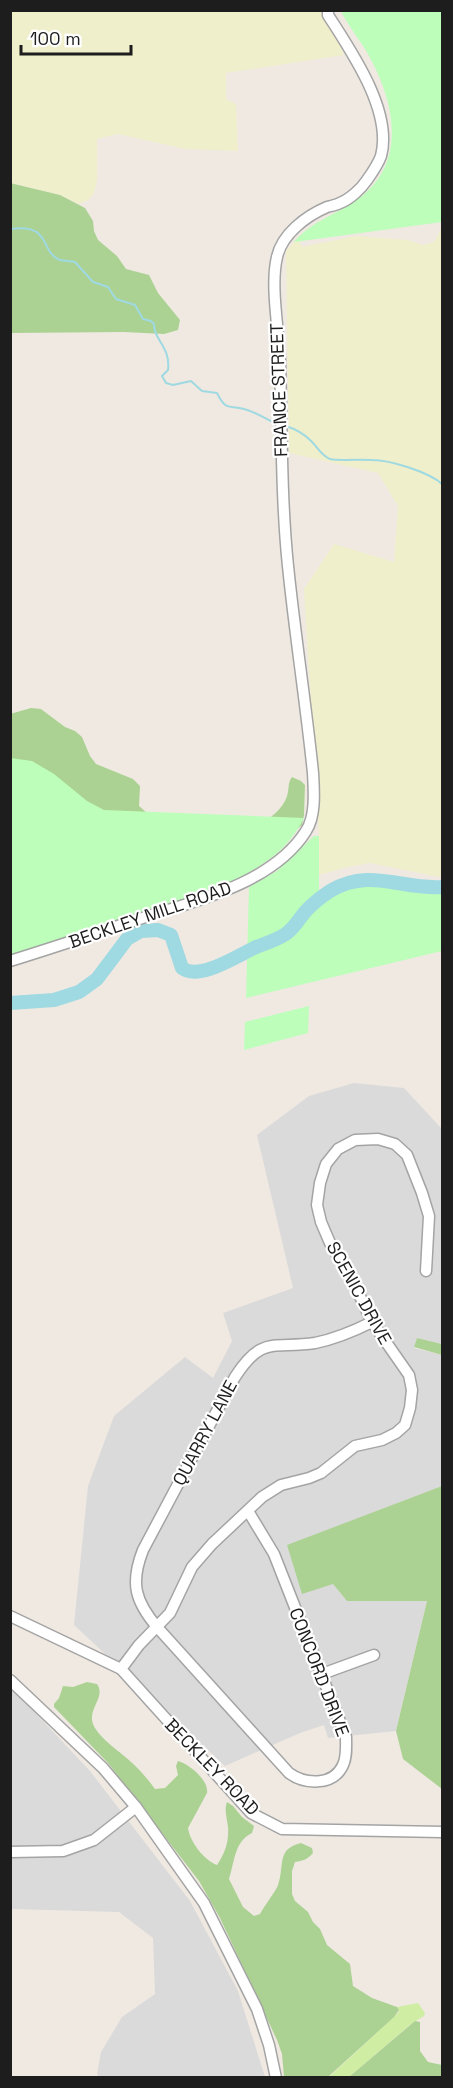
<svg xmlns="http://www.w3.org/2000/svg" width="453" height="2088" font-family="'Space Grotesk',sans-serif">
<style>
.residential{fill:#dbdada}
.farmland{fill:#f0efcc}
.grass{fill:#d0eea3}
.forest{fill:#acd293}
.park{fill:#bdfebb}
.lines{fill:none;stroke-linecap:round;stroke-linejoin:round}
.stream{stroke:#9fd9e1;stroke-width:2}
.river{stroke:#9fd9e1;stroke-width:14}
.minor-casing{stroke:#a4a4a4;stroke-width:13}
.minor{stroke:#fff;stroke-width:10}
.labels{text-anchor:middle;stroke-width:4.5;stroke-linejoin:round;paint-order:stroke}
.street-label{font-size:18px;fill:#1d1d1d;stroke:#fff}
</style>
<rect width="100%" height="100%" fill="#efe9e2"/>
<g class="residential">
<polygon points="354,1083 404,1088 442,1129 442,1344 417,1338 414,1348 442,1355 442,1486 287,1546 333,1584 347,1601 427,1601 396,1731 328,1738 324,1725 300,1733 225,1766 74,1625 88,1486 114,1416 185,1357 213,1378 232,1341 223,1313 293,1288 257,1135 309,1096"/>
<polygon points="10,1686 90,1771 190,1901 238,1991 265,2077 99,2077 97,2074 101,2052 122,2017 155,1994 153,1938 119,1912 11,1909"/>
</g>
<g class="farmland">
<polygon points="10,11 324,11 344,55 226,73 226,99 236,104 238,151 185,149 118,134 97,139 97,181 94,193 88,200 79,204 60,195 11,183"/>
<polygon points="442,227 442,874 439,877 370,863 348,867 319,875 319,836 304,589 334,544 394,562 398,506 378,473 289,453 286,251 294,242 299,241 302,247 356,236 408,240 423,245 434,242"/>
</g>
<polygon class="grass" points="418,2003 425,2013 424,2016 411,2024 349,2077 328,2078 399,2012 397,2007"/>
<g class="forest">
<polygon points="10,183 60,195 85,208 93,221 94,231 98,240 117,256 126,269 149,275 158,293 180,320 178,330 164,334 124,332 11,333"/>
<path d="M31,708L41,709L65,727L75,731L82,737L90,756L96,764L133,779L140,786L139,806L147,813L266,821C275,814 286,805 288,792C289,786 288,783 292,777L301,781L305,785L304,815L302,825L269,851L11,811L10,714Z"/>
<polygon points="417,1338 442,1344 442,1355 414,1347"/>
<polygon points="442,1486 442,1789 403,1759 396,1731 427,1601 347,1601 333,1584 302,1594 287,1545"/>
<path d="M87,1682L97,1684C107,1699 84,1710 95,1728C103,1741 118,1750 130,1761C139,1769 148,1779 155,1789L165,1788L178,1775L176,1766L178,1761C189,1764 209,1780 207,1793L188,1828C190,1842 204,1860 217,1865C225,1853 229,1842 228,1827C227,1818 224,1810 227,1802L233,1806L242,1817L254,1826L252,1833C234,1842 235,1861 229,1879L243,1907L254,1916L260,1914C264,1906 276,1891 278,1885C285,1865 276,1849 301,1843L312,1848L313,1853C308,1859 303,1861 295,1862L292,1871V1894L295,1901L308,1912L313,1922L320,1929L327,1945L350,1964L353,1986L372,1998L397,2007L399,2010L394,2017L328,2077H284L282,2054L277,2040L220,1918L199,1881L108,1763L54,1707V1704L59,1698L63,1686L73,1687Z"/>
<polygon points="415,2021 420,2022 420,2051 428,2062 442,2065 442,2077 349,2077"/>
</g>
<g class="park">
<path d="M341,11H442V222L294,242C312,220 341,213 362,196C410,158 392,94 365,49C357,36 347,24 341,11Z"/>
<path d="M10,758L32,761L54,774L87,801L104,810L304,818C294,838 280,853 261,865C229,887 188,898 151,911C104,926 57,942 11,958Z"/>
<path d="M314,836H319V899C345,882 370,876 400,882C414,885 428,888 442,887V951L246,998L249,887L277,871Z"/>
<polygon points="309,1006 308,1033 244,1050 245,1022"/>
</g>
<g class="lines">
<g class="stream">
<path d="M10,229C53,223 39,252 60,260C65,261 71,261 75,262L93,282L108,287L116,299L135,305L143,319L151,321L154,324C153,339 171,347 168,370L162,376L166,383L173,385L191,381L202,391L217,393C226,411 228,405 244,409C256,412 266,419 277,424"/>
<path d="M286,426C295,429 303,433 310,440C317,446 321,456 330,459C339,461 362,459 372,460C390,460 429,472 442,484"/>
</g>
<path class="river" d="M10,1003L54,1000L79,992L97,979L127,939L141,931L158,930L171,935L182,968C199,981 237,956 254,948C265,943 278,940 287,933C295,927 299,919 305,912C312,904 321,897 330,891C370,867 402,890 442,887"/>
<defs>
<g id="minor">
<path d="M10,961C52,948 94,934 136,920C192,902 273,884 306,831C316,816 314,791 313,773C306,704 295,635 288,566C281,498 282,430 280,361C279,330 270,286 277,257C282,234 306,216 327,207C331,206 336,205 340,203C350,199 361,189 367,180C372,173 378,164 381,156C393,111 351,51 328,15V10"/>
<path d="M248,1511L274,1554L346,1737C346,1747 347,1757 343,1765C333,1787 304,1784 289,1773L157,1627C135,1601 130,1583 143,1550L235,1377C262,1335 273,1349 315,1343C335,1339 354,1331 372,1322"/>
<polyline points="10,1616 121,1669 251,1813 282,1829 442,1832"/>
<polyline points="121,1669 139,1645 170,1613 192,1567 212,1544 262,1497 281,1485 309,1478 321,1473 355,1446 382,1440 396,1433 405,1425 410,1408 412,1390 409,1375 372,1322 351,1277 330,1243 321,1222 317,1205 320,1183 326,1164 338,1149 355,1140 378,1139 395,1144 407,1155 422,1193 429,1216 426,1271"/>
<polyline points="322,1674 374,1655"/>
<polyline points="10,1680 103,1768 136,1807 204,1903 257,2009 269,2045 276,2078"/>
<polyline points="10,1852 63,1851 94,1840 136,1807"/>
</g>
</defs>
<use href="#minor" class="minor-casing"/>
<use href="#minor" class="minor"/>
</g>
<g class="labels">
<g class="street-label">
<text transform="translate(279 390) rotate(-92)" y="6">FRANCE STREET</text>
<text transform="translate(150 915) rotate(-19)" y="6">BECKLEY MILL ROAD</text>
<text transform="translate(359 1293) rotate(61)" y="6">SCENIC DRIVE</text>
<text transform="translate(205 1433) rotate(-62)" y="6">QUARRY LANE</text>
<text transform="translate(319 1672) rotate(69)" y="6">CONCORD DRIVE</text>
<text transform="translate(212 1767) rotate(46)" y="6">BECKLEY ROAD</text>
</g>
</g>
<rect width="453" height="2088" fill="none" stroke="#1d1d1d" stroke-width="24"/>
<path d="M21 45v9h110v-9" fill="none" stroke="#1d1d1d" stroke-width="3"/>
<text x="30" y="45" font-size="18" fill="#1d1d1d" stroke="#ffffff" stroke-width="4.5" paint-order="stroke">100 m</text>
</svg>
